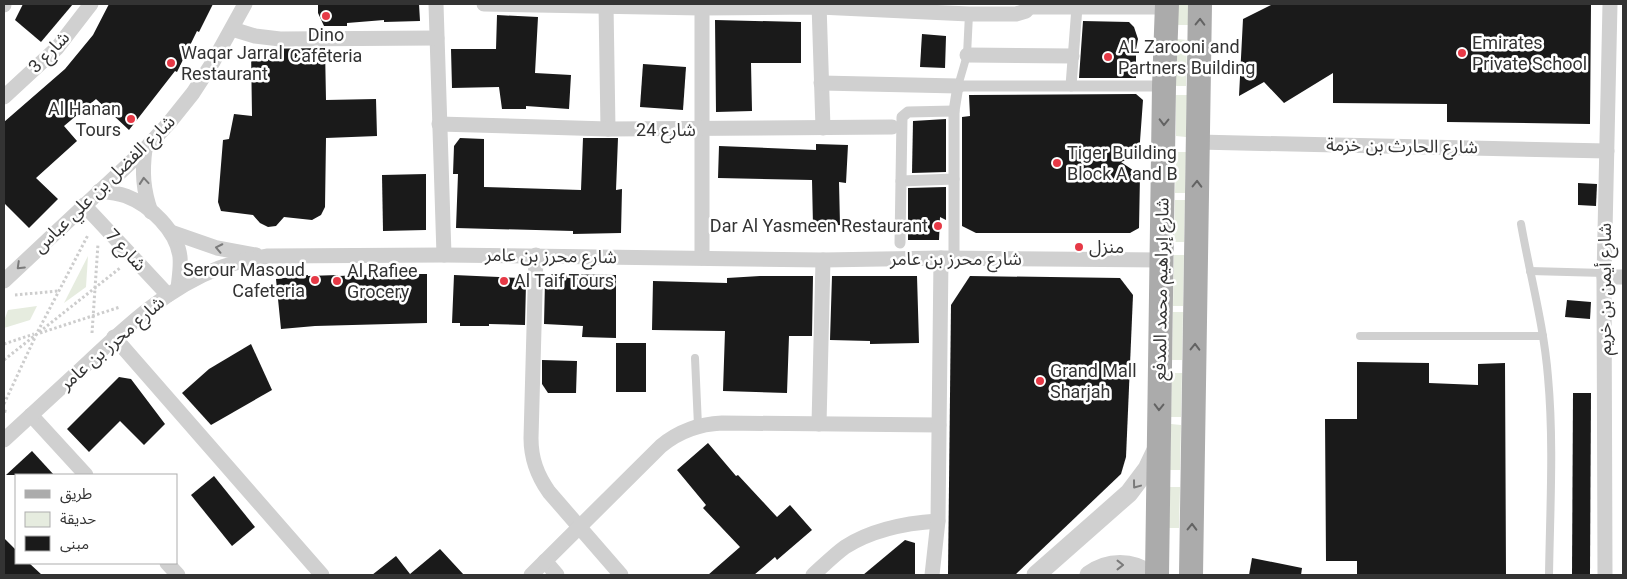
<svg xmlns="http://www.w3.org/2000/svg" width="1627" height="579" font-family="Roboto,'Noto Sans Arabic',sans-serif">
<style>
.green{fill:#e6ecdf}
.building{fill:#1a1a1a}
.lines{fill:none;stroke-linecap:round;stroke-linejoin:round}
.path{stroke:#cdcdcd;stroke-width:3;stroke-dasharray:2.5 2.5;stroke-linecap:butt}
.service{stroke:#d0d0d0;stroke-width:8}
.pedestrian{stroke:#d0d0d0;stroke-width:11}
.minor{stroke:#d0d0d0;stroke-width:15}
.tertiary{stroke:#d0d0d0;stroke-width:19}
.primary{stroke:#ababab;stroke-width:24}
.oneway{stroke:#636363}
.oneway2{stroke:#7a7a7a}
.poi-dot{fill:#e63946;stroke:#fff;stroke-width:2}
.labels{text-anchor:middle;stroke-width:5;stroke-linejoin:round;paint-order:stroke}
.poi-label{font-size:18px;fill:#333;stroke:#fff;text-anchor:start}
.street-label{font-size:18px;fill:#333;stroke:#fff}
</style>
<rect width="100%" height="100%" fill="#fff"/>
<g class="green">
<polygon points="1178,4 1188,4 1188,25 1177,25"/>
<polygon points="1177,39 1187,40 1186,86 1176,86"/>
<polygon points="1176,95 1187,95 1186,137 1176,136"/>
<polygon points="1176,152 1186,152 1185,193 1175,193"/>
<polygon points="1175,200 1185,200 1184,242 1174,242"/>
<polygon points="1174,255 1184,255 1183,306 1173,306"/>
<polygon points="88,256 86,287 64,303"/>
<polygon points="37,306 30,320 4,328 4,321 8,310"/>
<polygon points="1173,312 1183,312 1182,360 1172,360"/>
<polygon points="1172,373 1182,373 1181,417 1171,417"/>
<polygon points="1171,424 1181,425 1180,470 1170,470"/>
<polygon points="1170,487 1180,487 1179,528 1169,528"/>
</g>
<g class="building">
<polygon points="23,4 73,4 41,42 15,20"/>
<polygon points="109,4 213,4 199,32 197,31 177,72 175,71 129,130 96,99 64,126 77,141 36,178 58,199 29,228 4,203 4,122 65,69 93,35"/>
<polygon points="318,4 419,4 420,21 384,22 384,20 347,23 347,26 324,26 318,13"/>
<polygon points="1273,4 1591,4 1590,124 1447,122 1447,104 1333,103 1333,73 1284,103 1264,82 1239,96 1243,19"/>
<polygon points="497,15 538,17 535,73 571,75 569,109 526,106 526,109 502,109 499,87 452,88 451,49 496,49"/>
<polygon points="715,20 801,22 801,63 751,63 752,111 716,112"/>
<polygon points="1083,21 1129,22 1134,27 1138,39 1136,49 1136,78 1079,78"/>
<polygon points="922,34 946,36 945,68 920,67"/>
<polygon points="325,48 326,100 376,99 377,136 326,138 325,207 321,215 312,220 284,217 276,226 268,227 260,223 253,215 221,211 218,202 223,140 229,139 234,114 252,116 251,49"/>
<polygon points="643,64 686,67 683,110 640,107"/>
<polygon points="1136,94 1143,100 1139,155 1121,162 1140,175 1139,228 1130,233 976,233 962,226 962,117 970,116 969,95"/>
<polygon points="946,119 946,172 912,173 913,121"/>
<polygon points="460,138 484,139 484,187 581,190 583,138 618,138 616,190 622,189 621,233 573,234 573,231 456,228 458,174 453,174 454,146"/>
<polygon points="816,144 848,145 846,183 839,182 840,225 813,226 812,180 718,178 719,146 816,150"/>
<polygon points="426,174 426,230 383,231 382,175"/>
<polygon points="1578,183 1597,184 1596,206 1578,205"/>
<polygon points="946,187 946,220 940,217 939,240 908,240 908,188"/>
<polygon points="413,273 413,274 427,274 427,323 315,326 281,329 276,279 308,275 308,276 338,275 338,276"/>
<polygon points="552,274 616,275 616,338 582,337 583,326 544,324 545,281"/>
<polygon points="454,275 521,278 526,283 525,325 489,324 489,326 460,326 460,323 452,323"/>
<polygon points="760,276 813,276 812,336 789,336 787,393 723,391 725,331 652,330 653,281 727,283 727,278"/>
<polygon points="832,276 917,276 919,343 870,344 870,341 830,340"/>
<polygon points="970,276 1120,278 1133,295 1126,457 1121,474 1015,575 948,575 951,305"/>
<polygon points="1567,300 1591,302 1590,319 1565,317"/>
<rect x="616" y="343" width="30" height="49"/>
<polygon points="251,344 272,390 211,425 182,393 209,369"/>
<polygon points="542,360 577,361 576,393 548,393 542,384"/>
<polygon points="1357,362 1429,363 1429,383 1478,385 1478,364 1505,363 1506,575 1357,575 1357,561 1326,561 1325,419 1357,419"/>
<polygon points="119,377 131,379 165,424 144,445 120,421 89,452 67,429"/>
<polygon points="1573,393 1591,393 1590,575 1572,575"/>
<polygon points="708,443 736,476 738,475 777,517 790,505 812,530 777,560 775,557 754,575 708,575 740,547 703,508 706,505 677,470"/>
<polygon points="32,451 54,475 6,475"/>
<polygon points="214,476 255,527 232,546 191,495"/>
<polygon points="4,538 16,550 16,563 29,563 42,575 4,575"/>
<polygon points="905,540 915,543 915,575 863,575"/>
<polygon points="440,549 464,575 372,575 396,556 410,574"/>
<polygon points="1252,558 1302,568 1301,575 1249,575"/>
</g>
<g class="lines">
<g class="path">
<polyline points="15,295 58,291"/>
<polyline points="40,333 120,307"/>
<polyline points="92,333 98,244"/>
<polyline points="4,344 34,334"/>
<polyline points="4,360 120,268"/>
<polyline points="4,404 37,333 88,235"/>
<polyline points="4,411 9,412"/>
</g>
<g class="service">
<polyline points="958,86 967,55 969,14"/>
<path d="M1521,224C1530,275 1544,326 1548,377C1554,443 1550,509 1549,575"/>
<polyline points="1530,271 1604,273"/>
<polyline points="1360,336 1543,336"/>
<polyline points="695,358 698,426"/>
</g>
<g class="pedestrian">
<polyline points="1071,86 1077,7"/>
<polyline points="901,181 954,179"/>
<polyline points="900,243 902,117 908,112 954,111"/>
<polyline points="954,258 954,111 958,86 1164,86"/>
</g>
<g class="minor">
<polyline points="436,4 444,255"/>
<polyline points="484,4 702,8 819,7 969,14 1016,14 1026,11 1031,4"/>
<polyline points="606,4 608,129"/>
<polyline points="702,4 702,258"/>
<polyline points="819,4 823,128"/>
<polyline points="4,5 4,4"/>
<polyline points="1030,7 1168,7"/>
<polyline points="232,29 255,36 280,39 437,38"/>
<polyline points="967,55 1072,56"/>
<polyline points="821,83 958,86"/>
<polyline points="4,97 57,48 91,4"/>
<polyline points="439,124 608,129 892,127"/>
<polyline points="1198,142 1607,151"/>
<path d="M145,149C142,172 143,190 151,212"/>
<path d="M99,191C108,192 117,193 126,196C150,205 177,231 180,257C181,268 179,278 178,288"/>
<polyline points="84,205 168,295"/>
<polyline points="171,232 217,248 256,255"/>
<path d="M536,255L531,438C531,459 537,475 549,492L621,575"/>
<polyline points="1604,277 1623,277"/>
<polyline points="4,281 145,149 169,123 193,93 213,62 245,4"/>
<polyline points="114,337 322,575"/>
<polyline points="31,415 86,475"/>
<polyline points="819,424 823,260"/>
<path d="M4,440C29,417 54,394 79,371C122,331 164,289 219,268C235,262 251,259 268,256L444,255L823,260L941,258L1161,260"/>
<polyline points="545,561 557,575"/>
<polyline points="167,563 178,575"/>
<path d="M531,575L661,446C679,431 698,424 722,423L939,425"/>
<path d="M813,575C823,566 834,555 845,547C873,529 906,523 938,521"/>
<polyline points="932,575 938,521 941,258"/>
<polyline points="1605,575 1604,277 1610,4"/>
</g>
<g class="tertiary">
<polyline points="1036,575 1129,493 1147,469 1157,448"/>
<path d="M1089,575C1108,561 1132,561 1151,575"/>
</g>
<g class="primary">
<polyline points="1157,575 1164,86 1167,4"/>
<polyline points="1191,575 1200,4"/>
</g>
</g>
<defs><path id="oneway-chevron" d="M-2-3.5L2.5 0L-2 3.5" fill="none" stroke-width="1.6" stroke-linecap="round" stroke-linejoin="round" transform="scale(1.25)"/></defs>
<g class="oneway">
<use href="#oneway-chevron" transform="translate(1200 22) rotate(-89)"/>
<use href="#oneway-chevron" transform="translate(1164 122) rotate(91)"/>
<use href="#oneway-chevron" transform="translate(1197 184) rotate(-89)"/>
<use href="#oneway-chevron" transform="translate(1195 347) rotate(-89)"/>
<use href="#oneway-chevron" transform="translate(1159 407) rotate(91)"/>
<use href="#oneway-chevron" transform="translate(1192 527) rotate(-89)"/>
</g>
<g class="oneway2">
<use href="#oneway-chevron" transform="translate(144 181) rotate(-95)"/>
<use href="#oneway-chevron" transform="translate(219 248) rotate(-168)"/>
<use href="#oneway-chevron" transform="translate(20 266) rotate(136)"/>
<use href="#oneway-chevron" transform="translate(1136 485) rotate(127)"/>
<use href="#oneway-chevron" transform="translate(1120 565)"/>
</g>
<g class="poi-dot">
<circle cx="326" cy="16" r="5"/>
<circle cx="1462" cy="53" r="5"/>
<circle cx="1108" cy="57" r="5"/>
<circle cx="171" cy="63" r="5"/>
<circle cx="131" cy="119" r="5"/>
<circle cx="1057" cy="163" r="5"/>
<circle cx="938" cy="226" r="5"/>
<circle cx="1079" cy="247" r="5"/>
<circle cx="315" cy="280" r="5"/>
<circle cx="337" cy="281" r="5"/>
<circle cx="504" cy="281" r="5"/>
<circle cx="1040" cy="381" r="5"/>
</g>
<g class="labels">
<g class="poi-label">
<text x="326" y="41" text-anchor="middle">Dino<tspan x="326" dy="21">Cafeteria</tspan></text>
<text x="1472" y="49">Emirates<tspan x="1472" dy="21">Private School</tspan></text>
<text x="1118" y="53">AL Zarooni and<tspan x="1118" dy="21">Partners Building</tspan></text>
<text x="181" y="59">Waqar Jarral<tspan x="181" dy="21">Restaurant</tspan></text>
<text x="121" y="115" text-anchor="end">Al Hanan<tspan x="121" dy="21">Tours</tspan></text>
<text x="1067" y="159">Tiger Building<tspan x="1067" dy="21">Block A and B</tspan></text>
<text x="928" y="232" text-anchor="end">Dar Al Yasmeen Restaurant</text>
<text x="1089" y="253">منزل</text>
<text x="305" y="276" text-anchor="end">Serour Masoud<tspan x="305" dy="21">Cafeteria</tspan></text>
<text x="347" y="277">Al Rafiee<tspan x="347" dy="21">Grocery</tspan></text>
<text x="514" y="287">Al Taif Tours</text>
<text x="1050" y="377">Grand Mall<tspan x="1050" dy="21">Sharjah</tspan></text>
</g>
<g class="street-label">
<text transform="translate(49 52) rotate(-46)" y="6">شارع 3</text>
<text x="666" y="136">شارع 24</text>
<text transform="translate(1402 146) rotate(1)" y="6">شارع الحارث بن خزمة</text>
<text transform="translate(104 184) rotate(-44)" y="6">شارع الفضل بن علي عباس</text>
<text transform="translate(126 250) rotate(47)" y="6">شارع 7</text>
<text transform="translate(551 256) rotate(1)" y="6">شارع محرز بن عامر</text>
<text x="956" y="265">شارع محرز بن عامر</text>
<text transform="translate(1161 289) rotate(-89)" y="6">شارع إبراهيم محمد المدفع</text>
<text transform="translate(1605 289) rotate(-90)" y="6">شارع أيمن بن خريم</text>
<text transform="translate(112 343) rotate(-41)" y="6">شارع محرز بن عامر</text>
</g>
</g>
<rect width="1627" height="579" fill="none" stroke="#333333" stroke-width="10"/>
<rect x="15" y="474" width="162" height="90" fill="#ffffff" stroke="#adadad"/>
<rect x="25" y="490" width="25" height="8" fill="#ababab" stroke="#adadad"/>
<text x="60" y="499" font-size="15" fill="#333333">طريق</text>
<rect x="25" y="512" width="25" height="15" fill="#e6ecdf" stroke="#adadad"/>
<text x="60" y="524" font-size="15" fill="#333333">حديقة</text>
<rect x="25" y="536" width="25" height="15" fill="#1a1a1a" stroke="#adadad"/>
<text x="60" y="549" font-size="15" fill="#333333">مبنى</text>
</svg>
